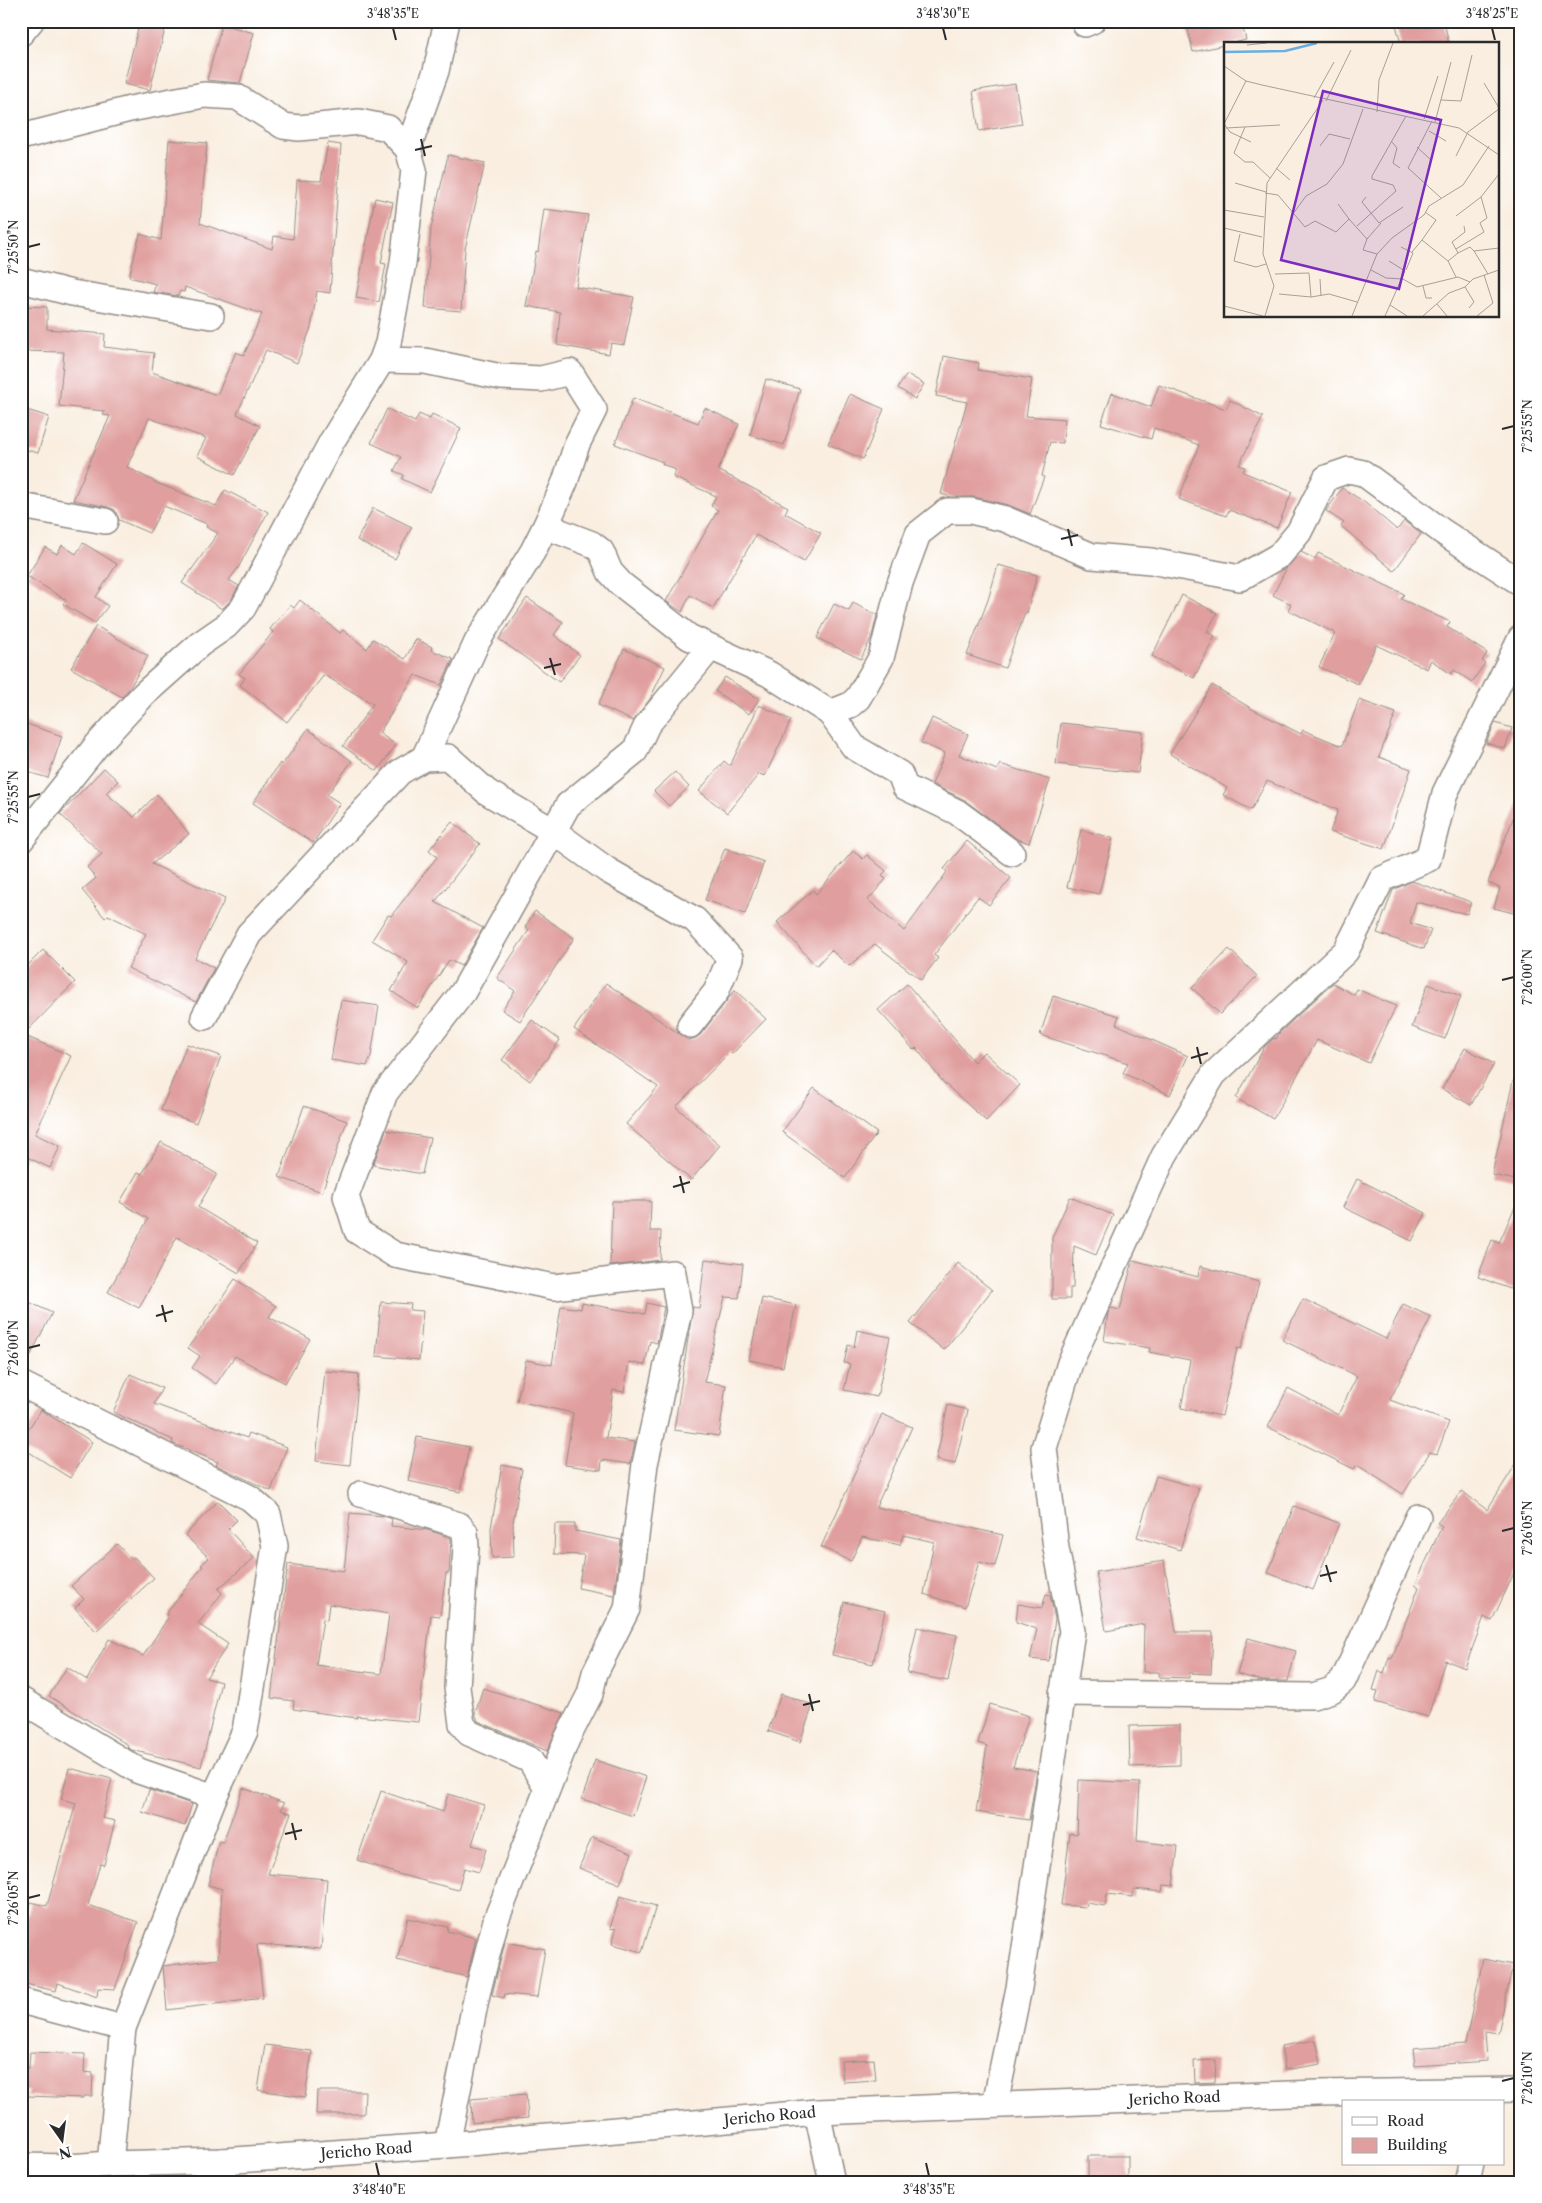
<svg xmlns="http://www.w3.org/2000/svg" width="1542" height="2203" font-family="'Libre Caslon Text',serif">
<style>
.building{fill:#e09f9e;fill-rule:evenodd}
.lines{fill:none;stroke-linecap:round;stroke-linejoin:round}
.minor-casing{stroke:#928c86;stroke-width:28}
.minor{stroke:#fff;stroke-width:25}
.ticks{fill:none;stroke:#2b2b2b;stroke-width:2}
.labels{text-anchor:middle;stroke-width:4;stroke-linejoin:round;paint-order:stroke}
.street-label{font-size:15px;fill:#2b2b2b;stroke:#fff}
.inset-river{fill:none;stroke:#69afdf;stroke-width:2.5}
.inset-road{fill:none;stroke:#a7a098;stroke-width:1}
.view{fill:#7b2cbf;fill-opacity:0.15;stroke:#7b2cbf;stroke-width:2.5}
.inset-edge{fill:none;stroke:#2b2b2b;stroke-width:2.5}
.neatline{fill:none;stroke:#2b2b2b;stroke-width:2}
.ticks-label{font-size:12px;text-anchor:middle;fill:#2b2b2b}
</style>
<rect width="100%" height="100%" fill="#fff"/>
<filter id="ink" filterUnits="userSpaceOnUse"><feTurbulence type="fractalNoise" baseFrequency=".02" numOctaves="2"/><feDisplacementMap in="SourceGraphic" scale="10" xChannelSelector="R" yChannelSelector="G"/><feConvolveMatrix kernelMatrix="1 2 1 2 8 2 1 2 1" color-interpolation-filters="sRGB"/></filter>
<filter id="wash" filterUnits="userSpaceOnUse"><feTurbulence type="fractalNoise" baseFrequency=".0096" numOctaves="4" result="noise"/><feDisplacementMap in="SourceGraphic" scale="20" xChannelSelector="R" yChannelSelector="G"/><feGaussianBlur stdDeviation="1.12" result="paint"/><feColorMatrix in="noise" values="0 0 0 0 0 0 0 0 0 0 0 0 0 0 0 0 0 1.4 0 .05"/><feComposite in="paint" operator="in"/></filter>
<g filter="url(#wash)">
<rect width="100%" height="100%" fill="#f9eee0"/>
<g id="blocks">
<g class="building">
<polygon points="140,21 167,21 150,90 124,84"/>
<polygon points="1186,21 1241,21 1246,40 1193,52"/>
<polygon points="1395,21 1444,21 1449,44 1401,44"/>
<polygon points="222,24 254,33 240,83 207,80"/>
<polygon points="1015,84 1022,124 979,131 973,91"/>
<polygon points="169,140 207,143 200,223 272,249 274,236 293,239 297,180 321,181 328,143 341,145 330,293 317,291 311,328 297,363 266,350 237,414 260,426 234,475 197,456 206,438 149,418 127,467 159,484 216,506 225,490 268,512 238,568 229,580 239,586 231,600 222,609 182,583 218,533 206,527 207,524 164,506 149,533 119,520 115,510 108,507 73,500 110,416 103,415 104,411 59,406 64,352 21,351 21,306 47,307 47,329 105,334 104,347 154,353 152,372 217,395 236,352 244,355 262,314 185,287 184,292 180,291 178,296 153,292 156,284 129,277 140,234 161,240"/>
<polygon points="448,155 485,163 465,249 461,311 425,308 431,228"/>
<polygon points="375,198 393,202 381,263 386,264 379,302 356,298"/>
<polygon points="544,209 588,215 576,287 634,297 624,345 611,343 609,354 557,345 560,312 526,306 536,251 538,252"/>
<polygon points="944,356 979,363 978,370 1032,379 1026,416 1065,419 1063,443 1050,442 1042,476 1044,477 1030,514 1008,505 974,497 951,497 941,494 967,402 936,396"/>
<polygon points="907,374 924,384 915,399 898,388"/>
<polygon points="766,379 800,389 784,445 750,435"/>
<polygon points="1159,385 1226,409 1230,400 1263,417 1239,465 1245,467 1243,472 1292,492 1277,528 1229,510 1226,516 1179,499 1199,445 1154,428 1151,439 1101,424 1112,393 1151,407"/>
<polygon points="850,394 884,409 863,459 828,444"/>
<polygon points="633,398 698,423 705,408 739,424 718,470 788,507 785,513 821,533 804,562 756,535 713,608 690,595 682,612 666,601 718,510 711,506 716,496 673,477 676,470 662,464 663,462 615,444"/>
<polygon points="21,408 49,417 38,453 21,448"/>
<polygon points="387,409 415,422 419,414 430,419 432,414 461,428 430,492 402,479 404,475 394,471 401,457 371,443"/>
<polygon points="1342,488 1363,501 1397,530 1404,521 1421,534 1394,571 1341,526 1344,523 1326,511"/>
<polygon points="373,508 412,527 395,559 357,540"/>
<polygon points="83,543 117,564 96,597 108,606 95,623 63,604 66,600 27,576 45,547 57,554 62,545 76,554"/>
<polygon points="1301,552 1315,559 1318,553 1404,594 1401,599 1450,622 1447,627 1487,653 1482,661 1485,663 1472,682 1454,670 1451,674 1431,660 1427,669 1376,645 1358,684 1319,667 1335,633 1288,610 1291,604 1273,595 1287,567"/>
<polygon points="998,565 1037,575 1027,613 1025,613 1005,668 967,655 988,600"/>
<polygon points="1182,595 1217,613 1207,632 1215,636 1194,678 1152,656"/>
<polygon points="527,598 563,622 554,635 580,655 559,682 499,639"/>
<polygon points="300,600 340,633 343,630 367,649 373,639 405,659 416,639 432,647 431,650 453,659 441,685 415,675 379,733 396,745 377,771 343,746 373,704 324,675 287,722 240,685 245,678 239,674 273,632 270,629 290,605 294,608"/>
<polygon points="853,603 877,615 872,636 861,659 817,638 834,604 849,611"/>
<polygon points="96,626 148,656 129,689 122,697 71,668"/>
<polygon points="624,649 665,667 650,699 633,721 598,705"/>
<polygon points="725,677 759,699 749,714 715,691"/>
<polygon points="1212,685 1254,710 1301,734 1303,730 1342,746 1359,700 1396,713 1379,757 1411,769 1384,849 1330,832 1338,810 1267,781 1251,810 1223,795 1227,788 1170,754"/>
<polygon points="759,705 791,720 765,776 759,774 727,813 699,791 724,761 730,766"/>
<polygon points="932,718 968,734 959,755 997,770 1000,764 1050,780 1029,843 1017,839 963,799 932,784 945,753 921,743"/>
<polygon points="21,722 62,736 48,778 21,770"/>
<polygon points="1061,723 1143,732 1138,773 1056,764"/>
<polygon points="1495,723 1512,728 1505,749 1486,743"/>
<polygon points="308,729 352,761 327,795 340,803 313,843 253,803 280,763 282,765"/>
<polygon points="104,768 118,781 106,793 134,817 157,794 189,834 152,864 225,899 195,958 214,968 196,1002 128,968 146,934 108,915 105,918 82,890 96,878 87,867 102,854 60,814"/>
<polygon points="675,772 689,787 669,806 654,791"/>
<polygon points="1519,803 1521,803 1521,915 1494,908 1500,888 1488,883"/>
<polygon points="452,822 480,844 435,902 483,928 461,966 449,960 418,1008 391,991 408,962 372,940 388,915 391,916 437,857 429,850"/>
<polygon points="1081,830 1113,838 1099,894 1067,887"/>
<polygon points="967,841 1011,878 989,905 978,897 934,955 938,958 921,980 875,944 849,966 831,950 816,966 777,922 813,890 816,894 853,851 863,859 867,855 886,871 882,875 886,879 868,900 904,931 947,872 944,869"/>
<polygon points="725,848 764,862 745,914 705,900"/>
<polygon points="1412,881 1471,902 1467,914 1416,902 1410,923 1431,930 1424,949 1377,933 1393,890"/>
<polygon points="535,911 574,938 520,1021 502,1010 515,991 497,978 529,930 525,927"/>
<polygon points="1229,949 1257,976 1220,1014 1192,988"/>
<polygon points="43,950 75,982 23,1035 71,1056 35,1134 60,1146 50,1168 25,1156 21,1165 21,972"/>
<polygon points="606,983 688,1040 696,1038 701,1034 735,990 766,1019 732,1054 730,1052 676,1107 720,1145 691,1180 626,1124 658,1087 574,1029"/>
<polygon points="1333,983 1354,995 1357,989 1396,1006 1369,1063 1317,1040 1273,1119 1236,1098 1265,1046 1274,1038 1276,1039 1279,1033"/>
<polygon points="907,984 974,1062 984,1052 1020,1085 986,1121 943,1082 916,1048 914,1050 878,1010"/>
<polygon points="1428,984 1461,996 1445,1039 1412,1027"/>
<polygon points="1053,996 1119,1016 1116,1024 1188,1056 1170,1095 1123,1073 1128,1063 1040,1035"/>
<polygon points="341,1000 379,1006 371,1056 367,1066 331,1060"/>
<polygon points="532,1020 560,1040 530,1081 502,1060"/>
<polygon points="187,1044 221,1056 196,1123 161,1110"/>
<polygon points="1465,1048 1494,1064 1471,1105 1442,1089"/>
<polygon points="1513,1081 1521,1082 1521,1181 1492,1175"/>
<polygon points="814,1088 877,1133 845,1178 782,1132"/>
<polygon points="304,1106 347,1121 322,1192 279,1177"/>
<polygon points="386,1130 430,1138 422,1174 373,1165"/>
<polygon points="161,1142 217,1174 198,1207 257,1243 239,1273 177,1237 139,1308 108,1292 148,1219 120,1202 138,1172 142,1174"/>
<polygon points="1357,1179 1426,1213 1412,1241 1343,1207"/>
<polygon points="1521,1193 1521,1293 1478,1277 1492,1240 1499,1243"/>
<polygon points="1070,1197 1113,1215 1096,1255 1074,1246 1073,1288 1070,1288 1070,1299 1052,1299 1052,1238"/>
<polygon points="612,1201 651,1201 650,1231 661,1231 660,1260 610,1266"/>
<polygon points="705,1259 743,1264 739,1298 725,1297 704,1382 726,1385 719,1436 674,1430 693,1307 699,1308"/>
<polygon points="1133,1260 1198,1277 1200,1266 1259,1282 1241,1349 1237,1348 1222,1416 1181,1408 1190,1360 1149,1352 1150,1348 1104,1341 1108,1313 1111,1308 1120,1310"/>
<polygon points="958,1263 992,1290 944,1350 910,1323"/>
<polygon points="235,1279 276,1306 269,1317 310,1339 285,1383 235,1356 216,1384 192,1368 200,1356 188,1348"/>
<polygon points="762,1298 796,1305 783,1367 749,1360"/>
<polygon points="1303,1299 1386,1339 1403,1304 1431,1317 1390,1400 1449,1422 1437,1454 1430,1452 1403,1494 1357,1465 1354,1469 1268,1427 1288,1388 1338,1415 1357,1376 1282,1340"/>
<polygon points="29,1302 52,1313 23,1370 21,1370 21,1317"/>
<polygon points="381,1302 411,1304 410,1310 423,1311 419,1360 376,1356"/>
<polygon points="582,1303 645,1314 647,1303 664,1307 657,1343 650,1341 645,1365 629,1362 624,1392 613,1390 606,1438 635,1442 630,1464 602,1460 601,1470 565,1465 573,1413 517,1401 526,1360 552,1365 561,1306 581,1309"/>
<polygon points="857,1330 890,1337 877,1397 844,1390 850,1364 844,1363 848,1345 854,1347"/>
<polygon points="325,1371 359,1374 350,1465 316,1461"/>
<polygon points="130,1374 162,1388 154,1404 247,1438 249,1433 287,1447 271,1491 216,1465 218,1462 172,1443 173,1440 113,1412"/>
<polygon points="948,1405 968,1410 955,1464 936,1460"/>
<polygon points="41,1410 92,1442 70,1478 21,1447 21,1440"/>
<polygon points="882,1414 912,1427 876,1507 1003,1535 995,1566 979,1562 965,1607 924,1594 934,1542 903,1535 900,1545 862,1537 851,1561 821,1547"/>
<polygon points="417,1437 469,1447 460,1492 408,1481"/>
<polygon points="1521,1456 1521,1564 1514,1573 1492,1621 1484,1617 1465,1668 1445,1660 1428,1717 1375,1702 1378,1691 1373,1690 1379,1671 1384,1673 1389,1657 1392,1658 1419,1587 1415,1585 1442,1526 1437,1523 1462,1491 1487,1510"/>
<polygon points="502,1465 522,1469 513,1522 514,1557 492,1558 491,1528"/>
<polygon points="1156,1476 1199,1488 1180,1550 1137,1537"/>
<polygon points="218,1501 237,1520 228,1529 254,1558 218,1589 222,1593 198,1624 228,1644 206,1678 221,1682 201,1767 132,1750 127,1747 128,1745 49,1696 67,1667 87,1680 109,1639 143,1656 168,1618 166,1614 203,1566 201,1565 209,1558 185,1535"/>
<polygon points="1294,1506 1339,1523 1313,1590 1268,1573"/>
<path d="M350,1513L384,1516L392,1519L391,1526L428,1530L451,1538L449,1573H446L440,1616L431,1615L418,1722L357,1716V1718L293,1709L294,1701L271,1698L288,1564L344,1571ZM329,1604L389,1614L381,1674L316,1665L323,1619L327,1620Z"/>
<polygon points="555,1524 575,1524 575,1531 621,1540 614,1595 578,1588 584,1555 554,1554"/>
<polygon points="117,1544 131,1559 134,1557 154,1578 96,1631 75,1608 84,1599 71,1586"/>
<polygon points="1164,1561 1176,1632 1213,1632 1211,1674 1189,1673 1189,1678 1159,1677 1159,1672 1143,1672 1144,1624 1106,1631 1096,1572"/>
<polygon points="1046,1594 1050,1595 1055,1619 1049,1661 1030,1659 1037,1629 1016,1622 1018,1604 1042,1608"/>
<polygon points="844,1602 885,1611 873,1664 832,1655"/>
<polygon points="917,1627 957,1635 948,1681 907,1673"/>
<polygon points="1248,1638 1296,1651 1288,1681 1263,1681 1237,1674"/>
<polygon points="483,1688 564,1713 547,1751 478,1721 475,1713"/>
<polygon points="781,1694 813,1705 800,1742 768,1731"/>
<polygon points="990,1704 1029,1716 1013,1767 1037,1771 1029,1820 976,1812 987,1746 978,1743"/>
<polygon points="1180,1725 1180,1765 1130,1767 1129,1726"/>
<polygon points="595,1760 646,1777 633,1816 582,1799"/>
<polygon points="69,1768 112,1779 102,1818 115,1821 104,1865 100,1864 88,1905 138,1922 115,1989 98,1988 97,1997 58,1983 56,1991 21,1983 21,1944 31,1902 47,1906 76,1803 61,1799"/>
<polygon points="1079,1780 1140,1783 1137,1841 1178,1846 1173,1886 1163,1885 1162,1892 1134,1889 1133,1897 1107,1894 1105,1906 1087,1903 1086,1907 1061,1905 1070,1833 1077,1834"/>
<polygon points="243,1788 284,1803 281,1810 291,1813 268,1874 327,1879 321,1949 257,1944 263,1998 167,2010 163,1966 218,1959 222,1889 208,1885 219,1841 223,1842"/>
<polygon points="149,1790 192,1804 185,1826 142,1812"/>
<polygon points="381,1791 443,1812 448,1794 484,1805 472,1845 486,1849 479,1872 464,1868 458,1890 398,1874 357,1860"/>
<polygon points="592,1837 632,1853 620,1884 579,1868"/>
<polygon points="620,1896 656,1906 642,1952 612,1944 616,1929 610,1928"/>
<polygon points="408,1918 448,1927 447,1931 476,1938 467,1977 397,1960"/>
<polygon points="505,1942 545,1949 537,1997 505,1994 504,1998 492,1995"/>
<polygon points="1483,1959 1513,1965 1498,2033 1485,2031 1487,2061 1415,2066 1413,2048 1465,2044"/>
<polygon points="1316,2040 1321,2064 1285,2070 1281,2046"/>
<polygon points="265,2045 312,2051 305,2097 258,2090"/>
<polygon points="30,2052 85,2054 84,2072 93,2073 92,2096 83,2096 83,2098 28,2096 28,2091 21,2091 21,2068 29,2068"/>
<polygon points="874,2059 876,2080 843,2082 841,2061"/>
<polygon points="1216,2060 1215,2082 1195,2083 1194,2061"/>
<polygon points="317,2091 365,2091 364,2114 316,2114"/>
<polygon points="526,2094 528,2118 472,2123 471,2099"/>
<rect x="1088" y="2156" width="40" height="26"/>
</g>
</g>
</g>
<g filter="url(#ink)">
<use href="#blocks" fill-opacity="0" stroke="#928c86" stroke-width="1"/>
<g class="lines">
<defs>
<g id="minor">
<polyline points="1085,24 1092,21"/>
<polyline points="21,33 31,21"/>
<polyline points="21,137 130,109 204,95 237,97 283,126 299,128 359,122 388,128 408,149 414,170 403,263 388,343 382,360 332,441 243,608 226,626 200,644 144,694 97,745 21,840"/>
<polyline points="408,149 436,71 447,21"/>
<polyline points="21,280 72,293 211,316"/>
<polyline points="382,360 425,361 501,377 541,379 570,372 594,410 577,444 565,482 548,521 558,531 592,544 601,551 610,572 621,584 689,637 769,674 830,713 850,705 858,698 881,658 900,583 918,534 947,511 971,511 1005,519 1092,556 1151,561 1240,578 1280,555 1299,532 1326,478 1349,470 1363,473 1443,532 1521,583"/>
<polyline points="21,506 105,521"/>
<polyline points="830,713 854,747 900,774 905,787 957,812 1012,853"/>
<polyline points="424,758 477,642 533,551 548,521"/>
<polyline points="204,1017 249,934 400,772 424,758 448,757 487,792 553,831 607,870 695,920 730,958 716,992 690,1025"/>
<polyline points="21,1384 250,1498 268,1514 275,1546 245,1731 214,1797 123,2028 110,2164"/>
<polyline points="361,1494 459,1525 465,1532 466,1547 457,1687 462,1724 469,1733 530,1760 547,1789"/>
<polyline points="1062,1693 1313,1696 1332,1690 1343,1681 1418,1517"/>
<polyline points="21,1700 139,1771 214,1797"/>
<polyline points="21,2001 123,2028"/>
<polyline points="995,2104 1019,1988 1072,1631 1056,1548 1044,1448 1070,1363 1164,1156 1214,1074 1346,951 1382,879 1428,859 1445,793 1521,638"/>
<polyline points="817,2112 832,2182"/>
<polyline points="447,2145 477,1994 496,1920 567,1739 590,1694 595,1673 627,1609 645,1464 679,1311 673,1273 554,1287 395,1255 357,1231 346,1196 385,1093 463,992 568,805 635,751 647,725 710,648"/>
<polyline points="222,2161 223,2182"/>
<path id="s1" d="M21,2166L69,2167L110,2164L222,2161L447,2145L817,2112L1318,2093L1521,2090"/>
<polyline points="1467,2182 1471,2164"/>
</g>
</defs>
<use href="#minor" class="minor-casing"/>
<use href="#minor" class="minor"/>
</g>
</g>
<path class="ticks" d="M393,28L396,40M943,28L946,40M1492,28L1495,40M421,139L425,156M415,150L432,146M28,247L40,244M1502,429L1514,426M1068,529L1072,546M1061,539L1078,535M550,658L555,675M544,668L561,664M28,797L40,794M1502,980L1514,977M1197,1047L1201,1064M1191,1058L1208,1053M680,1176L684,1193M673,1187L690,1182M162,1305L166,1322M156,1316L173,1311M28,1348L40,1345M1502,1531L1514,1528M1326,1565L1331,1582M1320,1576L1337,1572M809,1694L813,1711M803,1705L820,1701M292,1823L296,1840M285,1834L302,1830M28,1898L40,1895M1502,2081L1514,2078M376,2163L379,2176M926,2163L929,2176"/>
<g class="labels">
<g class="street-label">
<text dy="5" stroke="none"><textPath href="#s1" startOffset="1156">Jericho Road</textPath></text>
<text dy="5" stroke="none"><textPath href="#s1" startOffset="751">Jericho Road</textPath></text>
<text dy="5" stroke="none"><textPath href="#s1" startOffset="346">Jericho Road</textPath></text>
</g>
</g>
<g transform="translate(1224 42)">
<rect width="275" height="275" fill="#f9eee0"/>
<path class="inset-river" d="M0,10L61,9L93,1"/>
<path class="inset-road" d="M23,3L43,1M0,24L22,39L38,43L235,86L275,113M22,39L0,82L6,90L27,100M260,41L275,66M90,56L110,20M217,58L237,59L248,13M102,59L127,8M153,70L155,38L169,1M200,77L214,34M208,79L184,126L217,156M211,80L227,20M21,85L10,111L21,120H29L46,136M2,86L56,83M205,89L222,99M168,100L173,106L169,121L176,126M96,104L105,92L126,97M193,105L208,119M232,114L244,90L275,67M52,126L66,138M11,141L42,150M41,151L54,153L81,185L91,179L112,190L125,177L143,197L139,208L153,212M142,155L138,160L155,181L179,165M114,162L125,177M0,168L40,175M69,172L82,154L103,142L119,122L139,67M232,174L257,155L275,132M133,184L172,149L169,143L148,137V134L182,74M0,186L38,195M16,192L10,219L32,225L42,222M143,197L157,181M198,198L212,178L201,170M177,205L189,211L182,228M232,207L260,190L256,181L263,176L257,155M250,209L264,232M188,210L198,198L224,219L232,235M234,211L246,205L250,209L275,206M224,219L234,211L228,200L241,190L240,184M147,228L162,236L179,237L193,245L234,235L246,240M51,232L85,231L87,255M96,237L97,254M199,244L202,256H208M241,245L250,260L245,266M55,252L87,255L105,252L133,260M213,262L223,274M166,263L183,274M0,264L39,274M41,274L50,244L39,212L43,141L99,58M128,274L153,212L168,196L200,173L205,164L239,143L265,104M161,274L181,229L165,219M199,274L225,251L241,245L249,237L275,228M253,274L269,261L260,233"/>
<path class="view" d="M99,49L217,78L175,247L57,218Z"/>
<rect width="275" height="275" class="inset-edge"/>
</g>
<rect width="1542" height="2203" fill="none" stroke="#fff" stroke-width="55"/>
<rect x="1342" y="2100" width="162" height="65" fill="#ffffff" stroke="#aaaaaa"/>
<rect x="1352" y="2117" width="25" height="8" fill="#ffffff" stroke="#aaaaaa"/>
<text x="1387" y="2126" font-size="15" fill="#2b2b2b">Road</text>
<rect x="1352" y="2138" width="25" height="15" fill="#e09f9e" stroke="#aaaaaa"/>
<text x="1387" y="2150" font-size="15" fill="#2b2b2b">Building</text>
<g transform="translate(62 2140) rotate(166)" stroke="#ffffff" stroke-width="4" paint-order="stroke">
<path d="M0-4L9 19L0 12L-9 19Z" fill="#2b2b2b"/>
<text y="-8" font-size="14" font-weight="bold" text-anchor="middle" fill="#2b2b2b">N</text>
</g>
<rect x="28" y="28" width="1486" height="2148" class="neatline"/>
<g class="ticks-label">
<text x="393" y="18">3°48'35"E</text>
<text x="943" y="18">3°48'30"E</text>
<text x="1492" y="18">3°48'25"E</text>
<text transform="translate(14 247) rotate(-90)" y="4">7°25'50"N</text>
<text transform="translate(1528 426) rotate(-90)" y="4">7°25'55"N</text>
<text transform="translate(14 797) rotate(-90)" y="4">7°25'55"N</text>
<text transform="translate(1528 977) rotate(-90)" y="4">7°26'00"N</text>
<text transform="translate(14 1348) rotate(-90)" y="4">7°26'00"N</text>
<text transform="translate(1528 1528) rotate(-90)" y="4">7°26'05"N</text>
<text transform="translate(14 1898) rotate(-90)" y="4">7°26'05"N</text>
<text transform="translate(1528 2078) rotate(-90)" y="4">7°26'10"N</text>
<text x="379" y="2194">3°48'40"E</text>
<text x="929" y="2194">3°48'35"E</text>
</g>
</svg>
